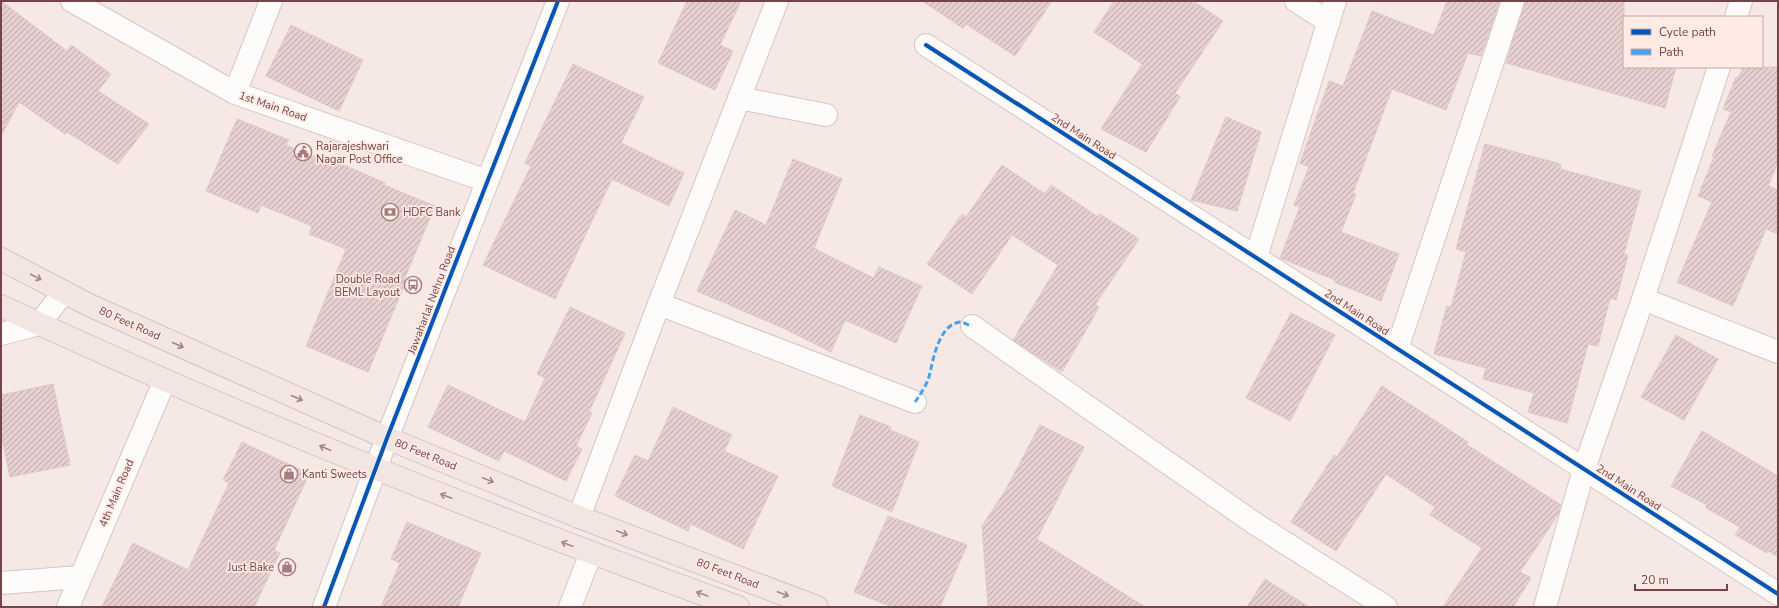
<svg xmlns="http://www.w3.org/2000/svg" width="1779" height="608" font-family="'Nunito Sans',sans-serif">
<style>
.building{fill:url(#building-hatch);stroke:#dfc8c7}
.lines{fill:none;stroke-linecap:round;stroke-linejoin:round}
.minor-casing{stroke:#d7c5c3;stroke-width:24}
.major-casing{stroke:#d5c3c3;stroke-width:24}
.minor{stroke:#fefcfb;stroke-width:22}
.major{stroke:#f2e5e2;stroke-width:22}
.quiet{stroke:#42a4ec;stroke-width:3;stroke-dasharray:6 3;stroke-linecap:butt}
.cycleway-casing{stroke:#ffeae4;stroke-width:6}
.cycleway{stroke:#0057b8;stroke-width:4}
.oneway{stroke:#a68485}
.labels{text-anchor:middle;stroke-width:3.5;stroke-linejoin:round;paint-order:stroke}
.street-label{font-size:11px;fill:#744447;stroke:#ffeae4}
.poi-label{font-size:11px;fill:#744447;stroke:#ffeae4;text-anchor:start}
</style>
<defs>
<pattern id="building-hatch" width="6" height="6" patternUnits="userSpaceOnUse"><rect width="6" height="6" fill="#e5d0cf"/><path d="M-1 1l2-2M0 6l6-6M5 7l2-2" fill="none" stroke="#beaaaa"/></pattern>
</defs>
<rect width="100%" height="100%" fill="#f6e8e5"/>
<g class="building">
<polygon points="1,1 67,51 71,45 111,74 98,91 149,124 118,164 67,132 65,134 19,102 1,136"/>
<polygon points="687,1 741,1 720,45 733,51 715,90 658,63"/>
<polygon points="922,1 1052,1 1015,56 966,24 963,28"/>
<polygon points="1114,1 1193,1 1223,21 1175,93 1180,97 1146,152 1101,129 1142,64 1094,32"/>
<polygon points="1447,1 1500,1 1481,56 1468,53 1446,110 1392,89 1353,193 1356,194 1341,232 1399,254 1381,301 1334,282 1335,280 1280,258 1300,207 1294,205 1309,167 1300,163 1329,81 1343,86 1372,11 1434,35"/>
<polygon points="1525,1 1624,1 1624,67 1676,67 1665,108 1506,63"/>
<polygon points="291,25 363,60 339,111 266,76"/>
<polygon points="573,64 644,97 621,143 684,173 669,206 612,179 555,299 483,265 531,166 525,163"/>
<polygon points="1743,67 1778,67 1778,162 1768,186 1778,190 1778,234 1766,229 1733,306 1677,282 1712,202 1698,196 1714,157 1712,156 1731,112 1723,109 1736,77 1738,78"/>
<polygon points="1226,117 1261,132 1237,211 1191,200"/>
<polygon points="237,119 289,140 286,145 337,167 339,163 385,183 384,185 435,206 404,280 406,281 368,372 306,346 346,249 309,234 312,226 261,205 258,213 206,191"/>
<polygon points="1485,144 1561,164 1560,169 1641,191 1624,254 1628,255 1616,300 1610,298 1598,346 1588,344 1567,423 1528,412 1534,393 1483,379 1486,368 1434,354 1447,306 1451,307 1466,252 1456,249"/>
<polygon points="793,159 842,179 814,248 817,249 817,250 874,278 879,267 922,286 896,343 845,320 831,352 785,329 697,291 735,210 766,225"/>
<polygon points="1002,165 1045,194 1051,185 1098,217 1100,214 1139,239 1095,305 1099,307 1062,372 1013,340 1058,265 1012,235 972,294 927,264 962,214 966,217"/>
<polygon points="570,307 625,333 589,412 592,413 576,446 582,449 566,481 504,451 499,461 428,427 448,385 525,422 545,378 537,374"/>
<polygon points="1291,313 1335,335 1290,421 1246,398"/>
<polygon points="1676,335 1718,359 1684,420 1641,397"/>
<polygon points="53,384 70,465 10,477 1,434 1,395"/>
<polygon points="1382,386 1468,442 1466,444 1561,505 1559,513 1520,572 1531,578 1513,607 1443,607 1482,548 1430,515 1435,507 1386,474 1336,551 1291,522 1334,455 1337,457"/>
<polygon points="673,407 732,435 724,451 778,476 743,549 691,524 688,531 615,496 635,455 648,461"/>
<polygon points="860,415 891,427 890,430 919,442 892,512 832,486"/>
<polygon points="1040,425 1084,447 1037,539 1145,607 988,607 982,526 1005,491"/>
<polygon points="1702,431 1778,476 1778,557 1768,551 1767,553 1735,535 1740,527 1706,508 1707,505 1671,486"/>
<polygon points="242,442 309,474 274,550 280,553 254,607 102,607 133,543 188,570 229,483 223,480"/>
<polygon points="888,516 967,545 940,607 892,607 854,592"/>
<polygon points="407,522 481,553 458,607 381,607 400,563 391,559"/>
<polygon points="1265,579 1309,607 1247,607"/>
</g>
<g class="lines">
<defs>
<g id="minor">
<polyline points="72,1 235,93 487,181"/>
<polyline points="1296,1 1329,22"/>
<polyline points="1736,17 1741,1"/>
<polyline points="926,45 1778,594"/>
<polyline points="235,93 271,1"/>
<polyline points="739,98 826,115"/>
<polyline points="1256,257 1335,1"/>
<polyline points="1643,299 1778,352"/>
<polyline points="659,304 915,402"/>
<polyline points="972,326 1254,523 1386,607"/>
<polyline points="1,334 39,324 64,292"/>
<polyline points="1397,349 1513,1"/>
<polyline points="579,517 659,304 777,1"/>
<polyline points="1,583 80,577"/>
<polyline points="68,607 165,380"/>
<polyline points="324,607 387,438 558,1"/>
<polyline points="570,607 591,553"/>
<polyline points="1545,607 1584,469 1643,299 1719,67"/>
</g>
<g id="major">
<polyline points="1,259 89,305 387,438 579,517 817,607"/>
<path d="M1,306C242,419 489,516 738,607"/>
</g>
</defs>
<use href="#minor" class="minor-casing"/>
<use href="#major" class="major-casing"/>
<use href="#minor" class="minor"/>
<use href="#major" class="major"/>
<path class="quiet" d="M915,402C920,395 926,386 929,377C933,361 938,325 960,322C963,322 968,325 972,326"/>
<defs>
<g id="cycleway">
<polyline points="926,45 1778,594"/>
<polyline points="324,607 387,438 558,1"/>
</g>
</defs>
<use href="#cycleway" class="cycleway-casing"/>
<use href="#cycleway" class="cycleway"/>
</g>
<defs><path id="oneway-shaft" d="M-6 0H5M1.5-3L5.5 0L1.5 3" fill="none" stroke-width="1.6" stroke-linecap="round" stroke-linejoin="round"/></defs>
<g class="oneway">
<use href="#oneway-shaft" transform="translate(36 277) rotate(28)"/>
<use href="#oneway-shaft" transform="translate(178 345) rotate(24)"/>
<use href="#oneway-shaft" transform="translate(297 398) rotate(24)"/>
<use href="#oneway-shaft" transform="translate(325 448) rotate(-157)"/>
<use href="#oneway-shaft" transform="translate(488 480) rotate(22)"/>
<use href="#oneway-shaft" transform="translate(446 496) rotate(-159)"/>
<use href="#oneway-shaft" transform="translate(622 533) rotate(21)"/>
<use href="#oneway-shaft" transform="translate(567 544) rotate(-159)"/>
<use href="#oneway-shaft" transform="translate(702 594) rotate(-160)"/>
<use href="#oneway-shaft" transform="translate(783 594) rotate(21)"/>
</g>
<defs>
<symbol id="civic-ring" viewBox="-11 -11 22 22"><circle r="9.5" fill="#ffeae4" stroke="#a27d7e" stroke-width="1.5"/><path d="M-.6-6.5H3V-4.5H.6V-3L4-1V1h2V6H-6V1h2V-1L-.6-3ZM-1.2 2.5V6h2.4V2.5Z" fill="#a27d7e"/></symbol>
<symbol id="bank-ring" viewBox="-11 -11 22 22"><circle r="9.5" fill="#ffeae4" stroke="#a27d7e" stroke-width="1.5"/><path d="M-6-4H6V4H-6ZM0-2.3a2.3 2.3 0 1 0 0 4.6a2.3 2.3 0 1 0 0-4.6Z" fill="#a27d7e"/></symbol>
<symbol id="bus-ring" viewBox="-11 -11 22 22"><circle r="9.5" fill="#ffeae4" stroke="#a27d7e" stroke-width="1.5"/><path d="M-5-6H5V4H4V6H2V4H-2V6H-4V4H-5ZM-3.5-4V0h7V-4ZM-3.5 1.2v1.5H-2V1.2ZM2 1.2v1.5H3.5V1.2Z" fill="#a27d7e"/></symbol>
<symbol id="shop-ring" viewBox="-11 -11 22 22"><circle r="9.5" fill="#ffeae4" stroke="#a27d7e" stroke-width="1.5"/><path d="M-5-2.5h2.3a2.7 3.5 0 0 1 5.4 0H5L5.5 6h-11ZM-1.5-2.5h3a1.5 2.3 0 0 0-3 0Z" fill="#a27d7e"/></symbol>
</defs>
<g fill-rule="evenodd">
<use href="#civic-ring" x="293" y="142" width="20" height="20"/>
<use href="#bank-ring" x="380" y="202" width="20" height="20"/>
<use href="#bus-ring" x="403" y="275" width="20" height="20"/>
<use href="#shop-ring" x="279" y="464" width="20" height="20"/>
<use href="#shop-ring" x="277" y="557" width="20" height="20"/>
</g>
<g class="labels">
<g class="street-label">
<text transform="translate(273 106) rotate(19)" y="4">1st Main Road</text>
<text transform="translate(1084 136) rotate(33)" y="4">2nd Main Road</text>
<text transform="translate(431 300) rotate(-69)" y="4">Jawaharlal Nehru Road</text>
<text transform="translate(1357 312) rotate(33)" y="4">2nd Main Road</text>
<text transform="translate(130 323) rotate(24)" y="4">80 Feet Road</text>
<text transform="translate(426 454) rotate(22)" y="4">80 Feet Road</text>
<text transform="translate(1629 487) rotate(33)" y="4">2nd Main Road</text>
<text transform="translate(116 493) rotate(-67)" y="4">4th Main Road</text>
<text transform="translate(728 573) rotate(21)" y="4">80 Feet Road</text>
</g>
<g class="poi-label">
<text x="316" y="150">Rajarajeshwari<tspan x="316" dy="13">Nagar Post Office</tspan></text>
<text x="403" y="216">HDFC Bank</text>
<text x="400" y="283" text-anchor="end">Double Road<tspan x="400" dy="13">BEML Layout</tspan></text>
<text x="302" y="478">Kanti Sweets</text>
<text x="274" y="571" text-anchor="end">Just Bake</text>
</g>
</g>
<rect width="1779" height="608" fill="none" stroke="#744447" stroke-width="4"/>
<rect x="1623" y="16" width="140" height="52" fill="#ffeae4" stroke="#c7a8a5"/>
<rect x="1631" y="29" width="20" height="6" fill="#0057b8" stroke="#c7a8a5"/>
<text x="1659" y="36" font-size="12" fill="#744447">Cycle path</text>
<rect x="1631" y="49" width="20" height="6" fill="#42a4ec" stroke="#c7a8a5"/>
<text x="1659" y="56" font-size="12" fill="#744447">Path</text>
<path d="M1635 584v6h92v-6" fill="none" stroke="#744447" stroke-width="2"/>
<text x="1641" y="584" font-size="12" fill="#744447" stroke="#ffeae4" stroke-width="3" paint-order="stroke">20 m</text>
</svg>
